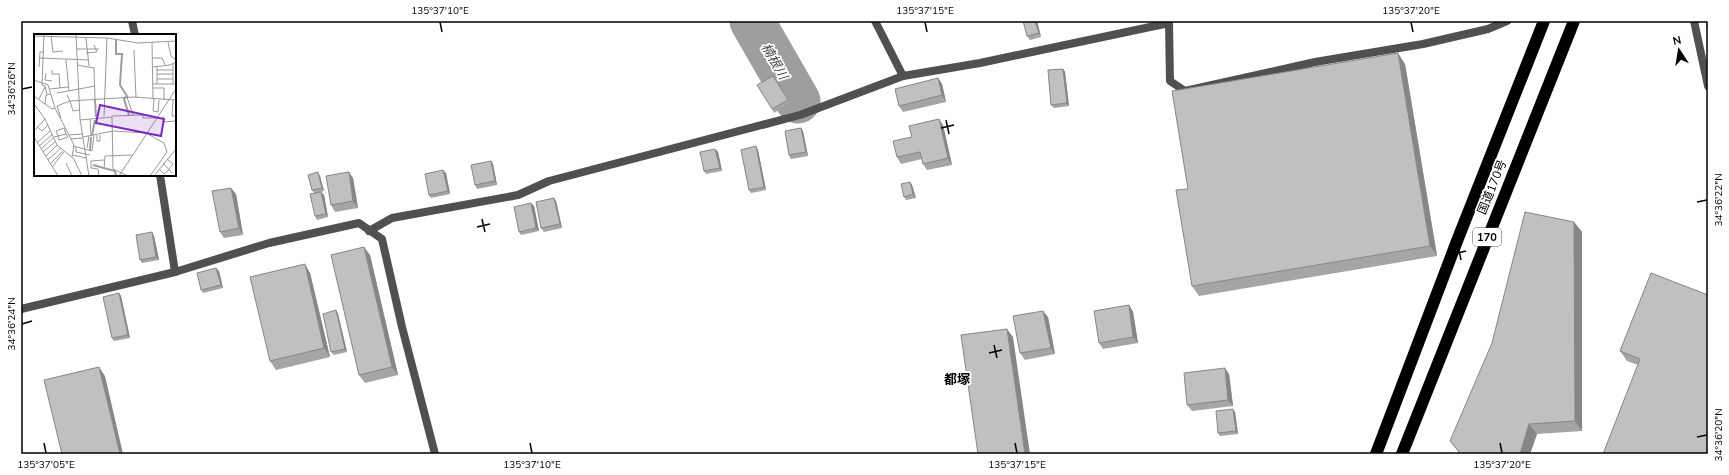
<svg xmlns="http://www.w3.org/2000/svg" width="1729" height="475" font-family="'Nunito Sans','Noto Sans JP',sans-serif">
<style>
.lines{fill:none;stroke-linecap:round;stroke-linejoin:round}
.river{stroke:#9e9e9e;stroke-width:45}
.street{stroke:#505050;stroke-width:8}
.highway{stroke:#000;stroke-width:12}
.wall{fill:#a5a5a5}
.shaded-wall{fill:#868686}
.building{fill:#c0c0c0;stroke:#868686}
.ticks{fill:none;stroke:#000;stroke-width:1.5}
.labels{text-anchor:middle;stroke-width:3.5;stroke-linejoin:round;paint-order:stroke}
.shield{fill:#fff;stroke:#4c4c4c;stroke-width:1}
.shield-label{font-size:11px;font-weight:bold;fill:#000}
.street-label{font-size:12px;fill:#000;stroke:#fff}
.water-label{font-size:13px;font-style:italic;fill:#3f3f3f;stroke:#fff}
.neighbourhood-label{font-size:13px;font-weight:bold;fill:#000;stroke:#fff}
.inset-river{fill:none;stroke:#9e9e9e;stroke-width:2}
.inset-road{fill:none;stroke:#999;stroke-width:1}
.view{fill:#7b2cbf;fill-opacity:0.15;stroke:#7b2cbf;stroke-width:2}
.inset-edge{fill:none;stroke:#000;stroke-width:2}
.neatline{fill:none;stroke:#000;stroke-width:1.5}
.ticks-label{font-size:10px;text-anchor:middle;fill:#000}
</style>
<rect width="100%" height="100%" fill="#fff"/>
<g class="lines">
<polyline class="river" points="752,21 798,101"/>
<g class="street">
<polyline points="132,21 135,35"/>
<polyline points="875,21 903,76"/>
<polyline points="1694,21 1708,86"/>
<polyline points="160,175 175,272"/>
<polyline points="369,231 392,218 518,195 549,181 800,115 903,76 980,63 1169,23 1170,81 1185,91 1315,62 1423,44 1488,29 1507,21"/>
<polyline points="21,309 175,272 269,243 359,223 382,239 402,327 435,454"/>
</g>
<g class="highway">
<polyline points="1376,454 1457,241 1544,21"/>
<polyline points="1402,454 1574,21"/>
</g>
</g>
<g class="wall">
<polygon points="1037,21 1041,37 1030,40 1027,36"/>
<polygon points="1405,64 1437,256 1199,296 1192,286 1188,189"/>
<polygon points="1063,69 1065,72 1069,106 1054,108 1051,105"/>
<polygon points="773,76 790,103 774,113 772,109"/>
<polygon points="938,78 942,84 946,102 903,112 899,106"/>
<polygon points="943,125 952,165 927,170 923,164 922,159 901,164 897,157 912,137"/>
<polygon points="801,128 803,131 808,156 791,159 789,155"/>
<polygon points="715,149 718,152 722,171 706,174 704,171"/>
<polygon points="758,150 766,190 751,193 749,190"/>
<polygon points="491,161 493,164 497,185 477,189 475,185"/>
<polygon points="446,173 450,194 431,198 429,195"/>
<polygon points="320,176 324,191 321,192 324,195 328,217 317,220 315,216 314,193 312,190"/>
<polygon points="353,178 358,208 335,212 331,205"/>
<polygon points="910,182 912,185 916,198 906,200 904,197"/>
<polygon points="236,194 243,235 224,238 220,232"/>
<polygon points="554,198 556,201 562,228 544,232 541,228"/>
<polygon points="534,206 539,231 521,235 519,232"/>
<polygon points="1574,222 1582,232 1582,431 1537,434 1530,454 1460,454 1450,441"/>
<polygon points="152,232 154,236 159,260 142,263 140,260"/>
<polygon points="370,255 398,375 365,383 359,375"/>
<polygon points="219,271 223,288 203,293 201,290"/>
<polygon points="310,273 330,357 276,370 270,361"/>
<polygon points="119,293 121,296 130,338 114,341 112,338"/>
<polygon points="1708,295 1638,365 1627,361 1620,351"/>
<polygon points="1129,305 1133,312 1138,343 1103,349 1099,343"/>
<polygon points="336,310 338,314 347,352 334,355 331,352"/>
<polygon points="1048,317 1055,354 1025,360 1020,353"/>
<polygon points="1229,374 1233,406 1192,411 1187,405"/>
<polygon points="1235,412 1238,434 1220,436 1218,433"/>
</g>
<g class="shaded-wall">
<polygon points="1035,21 1037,21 1041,37 1039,33"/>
<polygon points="1398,53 1405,64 1437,256 1430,246"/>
<polygon points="1063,69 1065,72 1069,106 1067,103"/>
<polygon points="938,78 942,84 946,102 942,95"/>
<polygon points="939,119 943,125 952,165 948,158"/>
<polygon points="801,128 803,131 808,156 806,152"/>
<polygon points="756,146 758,150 766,190 764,187"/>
<polygon points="715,149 718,152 722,171 720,168"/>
<polygon points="491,161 493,164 497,185 495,181"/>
<polygon points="443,170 446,173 450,194 448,191"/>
<polygon points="318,172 320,176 324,191 322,188"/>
<polygon points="349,172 353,178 358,208 353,201"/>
<polygon points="910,182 912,185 916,198 913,194"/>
<polygon points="231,188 236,194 243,235 239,228"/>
<polygon points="321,192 324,195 328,217 326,214"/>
<polygon points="554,198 556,201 562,228 560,224"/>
<polygon points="531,203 534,206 539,231 536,228"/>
<polygon points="1574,222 1582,232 1582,431 1575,421"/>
<polygon points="152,232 154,236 159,260 156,257"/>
<polygon points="364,247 370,255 398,375 392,367"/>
<polygon points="305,264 310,273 330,357 324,348"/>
<polygon points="216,268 219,271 223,288 221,285"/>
<polygon points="119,293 121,296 130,338 128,335"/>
<polygon points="1129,305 1133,312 1138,343 1133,337"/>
<polygon points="336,310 338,314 347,352 345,349"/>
<polygon points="1043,311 1048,317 1055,354 1051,348"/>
<polygon points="1007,329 1013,337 1030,454 1025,454"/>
<polygon points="99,367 105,376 123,454 120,454"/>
<polygon points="1225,368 1229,374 1233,406 1228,400"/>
<polygon points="1233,409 1235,412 1238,434 1236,431"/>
<polygon points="1529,424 1537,434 1530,454 1520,454"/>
</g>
<g class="building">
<polygon points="1023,21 1035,21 1039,33 1027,36"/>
<polygon points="1706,21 1708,21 1708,33"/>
<polygon points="1398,53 1430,246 1192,286 1176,190 1188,189 1172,91"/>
<polygon points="1063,69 1067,103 1051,105 1048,70"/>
<polygon points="773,76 788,100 772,109 757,85"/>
<polygon points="938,78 942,95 899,106 895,89"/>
<polygon points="939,119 948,158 923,164 920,152 897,157 893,141 912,137 909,126"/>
<polygon points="801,128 806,152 789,155 785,131"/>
<polygon points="756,146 764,187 749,190 741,150"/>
<polygon points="715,149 720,168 704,171 700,152"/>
<polygon points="491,161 495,181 475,185 471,165"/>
<polygon points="443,170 448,191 429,195 425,174"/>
<polygon points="318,172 322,188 312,190 308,175"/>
<polygon points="349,172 353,201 331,205 326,176"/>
<polygon points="910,182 913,194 904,197 901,184"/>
<polygon points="231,188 239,228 220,232 212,191"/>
<polygon points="321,192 326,214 315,216 310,194"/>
<polygon points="554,198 560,224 541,228 536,202"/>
<polygon points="531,203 536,228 519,232 514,207"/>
<polygon points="1525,212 1574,222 1575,421 1529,424 1520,454 1461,454 1450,441 1492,343"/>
<polygon points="152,232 156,257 140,260 136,235"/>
<polygon points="364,247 392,367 359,375 331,255"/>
<polygon points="305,264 324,348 270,361 250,277"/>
<polygon points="216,268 221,285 201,290 197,273"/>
<polygon points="1651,273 1708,295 1708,454 1603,454 1640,359 1620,351"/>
<polygon points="119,293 128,335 112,338 103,297"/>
<polygon points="1129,305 1133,337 1099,343 1094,311"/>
<polygon points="336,310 345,349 331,352 323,314"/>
<polygon points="1043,311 1051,348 1020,353 1013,316"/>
<polygon points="1007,329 1025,454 978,454 961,335"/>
<polygon points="99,367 120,454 62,454 44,380"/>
<polygon points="1225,368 1228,400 1187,405 1184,373"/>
<polygon points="1233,409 1236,431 1218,433 1216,411"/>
</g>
<path class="ticks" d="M440,22L442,32M925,22L927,32M1411,22L1413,32M22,89L32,87M946,120L949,134M941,128L954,125M1697,202L1707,200M482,219L485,232M477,227L490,224M1458,246L1461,260M1453,254L1466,251M22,324L32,321M994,345L997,358M989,353L1002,350M1697,437L1707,435M44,443L46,453M530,443L532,453M1015,443L1017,453M1500,443L1502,453"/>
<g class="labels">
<rect class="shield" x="1473" y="228" width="28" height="18" rx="3"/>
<g class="shield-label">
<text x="1487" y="241">170</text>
</g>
<g class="street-label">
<text transform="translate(1492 187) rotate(-68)" y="4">国道170号</text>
</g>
<g class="water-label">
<text transform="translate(775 61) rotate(60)" y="5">楠根川</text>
</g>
<g class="neighbourhood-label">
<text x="957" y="384">都塚</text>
</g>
</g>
<g transform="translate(34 34)">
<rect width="142" height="142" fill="#fff"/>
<path class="inset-river" d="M82,6V20H88L86,51L93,62L90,65L95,81M61,66L62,83M58,101L61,86M56,116L57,103M59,131L81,137L82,142"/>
<path class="inset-road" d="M10,0L8,51L11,52L13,61M42,0L46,85L55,142M0,2L73,4L104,9L142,7M17,2L19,18L29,17M52,4L55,32M134,8L137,22L142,26M118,9L119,65M42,15H65M100,16L102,64M52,19L63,18L60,11M6,24L55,26M118,24H128L131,31M32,26L35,57M139,29V50M43,31L60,34L61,65M5,33L6,18H10M118,33L136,31L142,28M123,33V50M18,36V40H25L26,54M123,36H139M12,39L11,46L18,47M123,40H139M123,45H139M0,46L14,51L21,74M119,50H142M119,54H130V66M16,55L34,53M23,59L61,52M33,61L36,67L100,63L142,66M0,62L18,75L21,74L40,111L38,123M93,63L99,81M5,65L11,53M120,65L119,77L124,78L125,66M139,66L138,82H142M0,70L11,85L23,111L40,125L48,142M11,70L12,61L17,60M70,82L73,4M78,82L109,81V84H122M129,82V88L142,87M27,84L23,72L36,67L39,77L46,76M56,85L57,101M46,86L78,83L79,135L94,142M3,93L8,97L14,91M0,97L11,85M35,101L48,100M63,101V107H66V101M0,103L24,142M49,103L79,97L112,99L130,109L133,118L116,142M37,105L49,104M3,109L16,97M5,112L19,100M39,112L58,117L60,101M42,113V118L56,121M53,114L55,102M7,115L20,103L32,100L34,103L25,106L24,102L22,97L30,94L32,100M9,118L22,107M38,121L52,124M12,122L23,111M133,125L139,130L135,135M14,126L27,114M32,129L38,142M129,129L138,139M16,130L29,117M18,133L30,118M70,135L71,122L98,121M126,136L130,140L135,136M65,142L64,135L57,134V127L70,126M85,142L142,55M120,142L142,115"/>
<path class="view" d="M66,71L130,85L127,102L62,89Z"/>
<rect width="142" height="142" class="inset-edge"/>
</g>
<rect width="1729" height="475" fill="none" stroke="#ffffff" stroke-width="44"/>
<g transform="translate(1679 50) rotate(348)" stroke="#ffffff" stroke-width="3" paint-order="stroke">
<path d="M0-3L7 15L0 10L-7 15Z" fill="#000000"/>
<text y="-6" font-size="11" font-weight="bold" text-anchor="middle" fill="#000000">N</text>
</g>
<rect x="22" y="22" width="1685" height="431" class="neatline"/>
<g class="ticks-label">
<text x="440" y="14">135°37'10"E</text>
<text x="925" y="14">135°37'15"E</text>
<text x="1411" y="14">135°37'20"E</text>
<text transform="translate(11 89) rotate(-90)" y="4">34°36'26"N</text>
<text transform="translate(1718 200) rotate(-90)" y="4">34°36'22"N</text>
<text transform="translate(11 324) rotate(-90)" y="4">34°36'24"N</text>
<text transform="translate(1718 435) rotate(-90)" y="4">34°36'20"N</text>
<text x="46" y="468">135°37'05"E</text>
<text x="532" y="468">135°37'10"E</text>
<text x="1017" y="468">135°37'15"E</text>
<text x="1502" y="468">135°37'20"E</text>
</g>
</svg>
